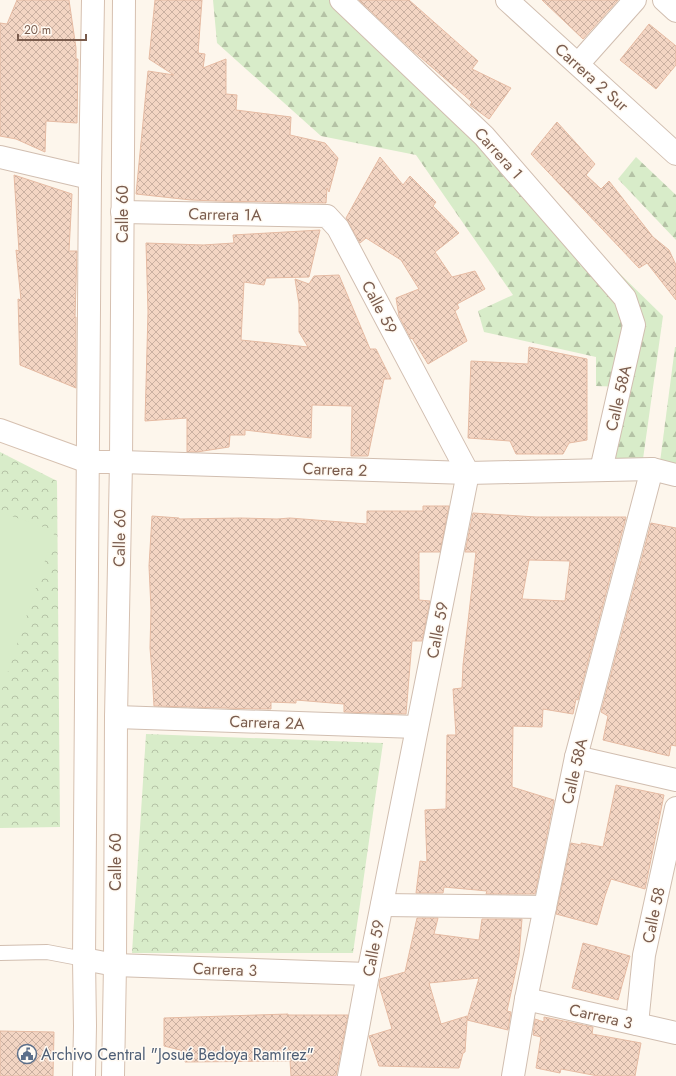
<svg xmlns="http://www.w3.org/2000/svg" width="676" height="1076" font-family="Jost,sans-serif">
<style>
.forest{fill:url(#forest-firs)}
.park{fill:url(#park-crowns)}
.pitch{fill:#d8ecc9}
.building{fill:url(#building-cross-hatch);stroke:#e6bba3;fill-rule:evenodd}
.lines{fill:none;stroke-linecap:round;stroke-linejoin:round}
.lane-casing{stroke:#d1beb0;stroke-width:16}
.street-casing{stroke:#d1beb0;stroke-width:24}
.secondary-casing{stroke:#d6c0b0;stroke-width:24}
.lane{stroke:#fff;stroke-width:14}
.street{stroke:#fff;stroke-width:22}
.secondary{stroke:#fff;stroke-width:22}
.labels{text-anchor:middle;stroke-width:3;stroke-linejoin:round;paint-order:stroke}
.street-label{font-size:16px;fill:#7a5c4d;stroke:#fffaf3}
.service-label{font-size:16px;fill:#4e5e75;stroke:#fffaf3;text-anchor:start}
</style>
<defs>
<pattern id="forest-firs" width="22" height="20" patternUnits="userSpaceOnUse"><rect width="22" height="20" fill="#d8ecc9"/><path d="M5 1l3.5 6h-7zM16 11l3.5 6h-7z" fill="#b4c2a5"/></pattern>
<pattern id="park-crowns" width="20" height="18" patternUnits="userSpaceOnUse"><rect width="20" height="18" fill="#d8ecc9"/><path d="M2 6a3 3 0 1 1 6 0M12 15a3 3 0 1 1 6 0" fill="none" stroke="#b4c2a5"/></pattern>
<pattern id="building-cross-hatch" width="8" height="8" patternUnits="userSpaceOnUse"><rect width="8" height="8" fill="#f3d5c3"/><path d="M0 0l8 8M0 8l8-8" fill="none" stroke="#cab0a1"/></pattern>
</defs>
<rect width="100%" height="100%" fill="#fdf6ec"/>
<g class="forest">
<polygon points="213,0 340,0 663,316 643,459 613,460 624,387 596,386 596,357 484,332 478,311 513,295 416,155 321,136 217,43"/>
<polygon points="636,157 676,195 676,240 618,179"/>
<polygon points="675,347 676,347 676,467 660,462"/>
</g>
<g class="park">
<polygon points="0,452 57,481 60,827 0,828"/>
<polygon points="146,734 383,743 353,953 132,953"/>
</g>
<polygon class="pitch" points="0,512 55,531 0,695"/>
<g class="building">
<polygon points="17,0 69,0 76,48 76,59 78,59 77,123 46,121 45,152 16,139 0,136 0,23 7,24"/>
<polygon points="155,0 202,0 198,53 205,54 203,68 226,59 226,94 237,95 236,110 291,117 290,135 325,143 338,158 329,192 327,188 326,203 216,201 191,200 136,194 148,71 174,75 149,59"/>
<polygon points="359,0 409,0 478,61 472,69 511,88 489,119 470,105 472,102 412,50"/>
<polygon points="542,0 618,0 583,39"/>
<polygon points="649,24 676,46 676,65 656,89 620,60"/>
<polygon points="557,122 595,164 586,175 601,189 609,181 653,237 669,250 676,265 676,300 647,263 639,268 531,154"/>
<polygon points="380,157 403,185 410,176 436,202 433,206 459,233 435,252 452,277 475,271 485,289 457,304 459,308 455,311 467,341 428,364 412,338 411,339 399,316 396,298 419,289 401,260 366,238 360,243 346,218"/>
<polygon points="14,175 72,194 69,251 77,251 75,317 76,317 76,388 20,365 18,299 21,300 16,250 19,251"/>
<polygon points="320,230 309,277 266,278 264,285 244,282 241,340 308,347 299,332 299,304 295,279 309,284 314,276 339,275 370,349 376,349 391,379 384,379 368,456 351,456 352,406 312,405 311,438 245,430 245,435 230,435 229,447 197,452 187,452 187,418 145,421 148,312 146,243 203,245 234,243 233,235"/>
<polygon points="529,347 587,359 587,440 569,443 563,454 516,454 510,441 468,438 471,361 528,364"/>
<polygon points="423,506 449,506 440,552 419,552 419,600 430,601 422,641 412,641 406,714 344,712 344,704 296,700 296,703 271,702 271,709 257,709 154,706 152,672 150,648 151,609 149,566 152,516 179,518 179,519 241,518 277,519 290,518 367,524 367,511 423,511"/>
<path d="M473,513L536,517H626L578,700L576,699L573,714L543,709L542,727L513,726L512,787L554,800L535,894H486L487,891L444,887L443,893H416L420,861L427,862L425,810L446,809L447,735H456L453,689L462,688L463,665L476,552H465ZM529,560L570,561L565,601L522,599Z"/>
<polygon points="651,523 676,528 676,746 671,745 669,756 603,740 608,716 601,712"/>
<polygon points="616,785 664,795 645,889 611,879 605,896 597,925 556,914 571,843 581,845 581,843 603,847"/>
<path d="M417,918H438L434,934L479,940L482,919H522L519,956L507,1011L511,1012L508,1030L467,1020L465,1052L463,1053L459,1068L379,1066L369,1036L392,1029L379,985L380,979L405,972ZM479,978L467,1019V1016L441,1024L429,983Z"/>
<polygon points="583,943 630,956 618,1000 572,988"/>
<polygon points="288,1014 288,1015 348,1015 336,1076 291,1076 290,1061 185,1062 180,1050 164,1046 164,1018"/>
<polygon points="544,1017 593,1027 592,1034 641,1043 635,1076 598,1076 561,1069 560,1073 536,1068 541,1037 533,1035 535,1019 544,1022"/>
<polygon points="0,1031 54,1032 53,1076 0,1076"/>
</g>
<g class="lines">
<defs>
<polyline id="lane" points="0,953 47,952 84,959"/>
<g id="street">
<polyline points="341,0 484,136 625,298 634,325 601,470"/>
<polyline points="507,0 676,154"/>
<polyline points="664,0 676,11"/>
<polyline points="578,64 635,0"/>
<polyline points="0,157 90,178"/>
<polyline points="122,212 327,216 338,228 468,473 368,974 349,1076"/>
<polyline points="121,462 468,473 652,469 676,475"/>
<polyline points="116,717 417,727"/>
<polyline points="576,757 676,780"/>
<polyline points="382,905 545,907"/>
<polyline points="84,959 115,965 368,974"/>
<polyline points="526,999 676,1033"/>
<polyline points="637,1024 644,955 676,808"/>
<polyline points="513,1076 526,999 576,757 652,469"/>
</g>
<g id="secondary">
<polyline points="0,430 88,462 121,462"/>
<polyline points="84,1076 85,1026 84,959 90,178 93,0"/>
<polyline points="113,1076 115,965 116,717 121,462 124,0"/>
</g>
</defs>
<use href="#lane" class="lane-casing"/>
<use href="#street" class="street-casing"/>
<use href="#secondary" class="secondary-casing"/>
<use href="#lane" class="lane"/>
<use href="#street" class="street"/>
<use href="#secondary" class="secondary"/>
</g>
<defs>
<symbol id="civic-ring" viewBox="-11 -11 22 22"><circle r="9.5" fill="#fffaf3" stroke="#5c6f8a" stroke-width="1.5"/><path d="M-.6-6.5H3V-4.5H.6V-3L4-1V1h2V6H-6V1h2V-1L-.6-3ZM-1.2 2.5V6h2.4V2.5Z" fill="#5c6f8a"/></symbol>
</defs>
<g fill-rule="evenodd">
<use href="#civic-ring" x="16" y="1043" width="22" height="22"/>
</g>
<g class="labels">
<g class="street-label">
<text transform="translate(592 77) rotate(42)" y="6">Carrera 2 Sur</text>
<text transform="translate(499 153) rotate(48)" y="6">Carrera 1</text>
<text transform="translate(122 214) rotate(-90)" y="6">Calle 60</text>
<text transform="translate(225 214) rotate(1)" y="6">Carrera 1A</text>
<text transform="translate(380 307) rotate(62)" y="6">Calle 59</text>
<text transform="translate(618 398) rotate(-77)" y="6">Calle 58A</text>
<text transform="translate(335 469) rotate(2)" y="6">Carrera 2</text>
<text transform="translate(119 538) rotate(-89)" y="6">Calle 60</text>
<text transform="translate(437 630) rotate(-79)" y="6">Calle 59</text>
<text transform="translate(267 722) rotate(2)" y="6">Carrera 2A</text>
<text transform="translate(574 771) rotate(-77)" y="6">Calle 58A</text>
<text transform="translate(115 862) rotate(-90)" y="6">Calle 60</text>
<text transform="translate(653 915) rotate(-78)" y="6">Calle 58</text>
<text transform="translate(373 948) rotate(-79)" y="6">Calle 59</text>
<text transform="translate(225 969) rotate(2)" y="6">Carrera 3</text>
<text transform="translate(601 1016) rotate(13)" y="6">Carrera 3</text>
</g>
<g class="service-label">
<text x="41" y="1060">Archivo Central "Josué Bedoya Ramírez"</text>
</g>
</g>
<path d="M18 34v6h68v-6" fill="none" stroke="#7a5c4d" stroke-width="2"/>
<text x="24" y="34" font-size="12" fill="#7a5c4d" stroke="#fffaf3" stroke-width="3" paint-order="stroke">20 m</text>
</svg>
